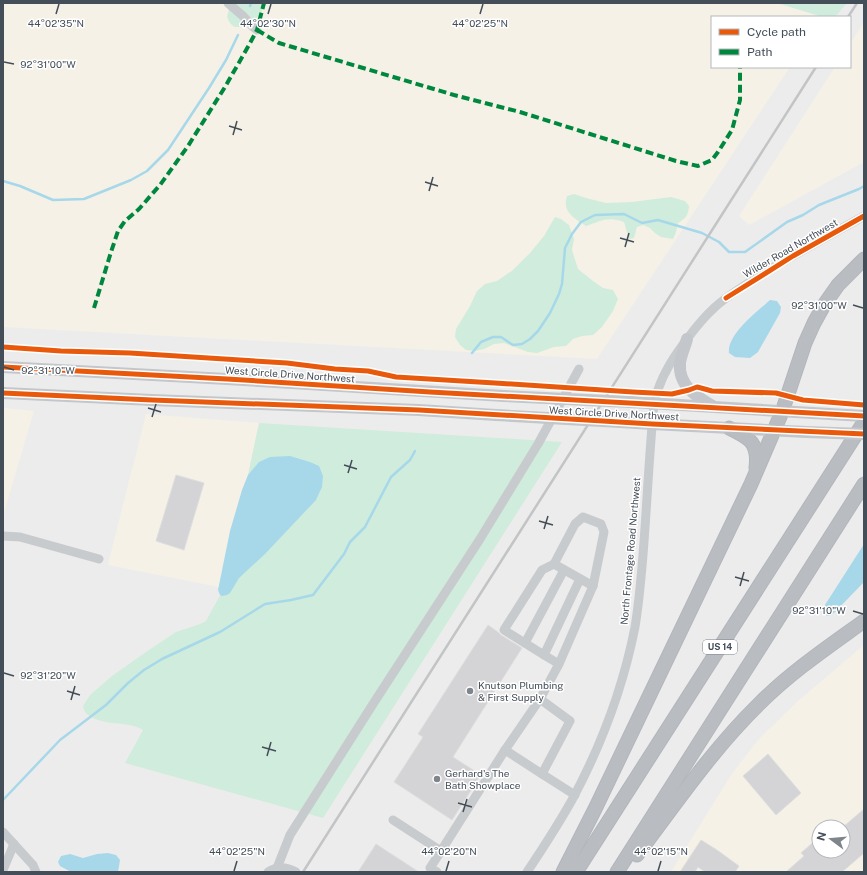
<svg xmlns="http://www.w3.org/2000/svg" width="867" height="875" font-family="'Public Sans',sans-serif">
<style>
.commercial{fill:#f5f1e7;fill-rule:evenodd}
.green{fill:#d0ecdc}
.water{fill:#a6d8ea}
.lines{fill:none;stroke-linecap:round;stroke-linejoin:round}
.stream{stroke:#a6d8ea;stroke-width:2.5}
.building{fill:#d4d4d6;stroke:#dededf}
.highway-casing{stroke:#b2b6bc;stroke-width:15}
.minor{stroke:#c8cbcd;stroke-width:9}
.major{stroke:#c3c7cb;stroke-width:12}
.highway{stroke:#b9bdc2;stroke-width:13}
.rail{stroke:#c2c4c6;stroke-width:2.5}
.major-bridge{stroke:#c3c7cb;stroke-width:12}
.quiet{stroke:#00873e;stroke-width:4;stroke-dasharray:8 4;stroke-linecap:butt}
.cycleway-casing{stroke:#fff;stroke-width:8}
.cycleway{stroke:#e8590c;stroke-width:5}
.ticks{fill:none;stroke:#444e58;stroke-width:1.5}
.poi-dot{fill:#7f858c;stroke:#fff;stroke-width:1.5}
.labels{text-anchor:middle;stroke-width:3;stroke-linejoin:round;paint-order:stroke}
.shield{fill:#fff;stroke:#7c838a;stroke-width:1}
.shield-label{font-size:9px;font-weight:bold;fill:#444e58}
.street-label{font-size:10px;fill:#444e58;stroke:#fff}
.poi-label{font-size:10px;fill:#444e58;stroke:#fff;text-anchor:start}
.ticks-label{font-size:10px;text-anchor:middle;fill:#444e58;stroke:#fff;stroke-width:3;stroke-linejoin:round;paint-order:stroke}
</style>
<rect width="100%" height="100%" fill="#edecec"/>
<g class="commercial">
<polygon points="3,3 777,3 823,17 712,17 712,67 790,67 597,359 3,327"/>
<polygon points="864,22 864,162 749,225 739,216 835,67 850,67 850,44"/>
<polygon points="3,408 34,411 3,516"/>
<polygon points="146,414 259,423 224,588 108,565"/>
<path d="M864,645V872H671L731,775L758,740L798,701ZM819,827H843V851H819Z"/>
</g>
<g class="green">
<path d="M232,3H266C261,15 252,26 238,27C236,27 234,27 232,25C230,24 228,19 227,17L229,9Z"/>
<polygon points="777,3 847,3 835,17 823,17"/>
<path d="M574,194L586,198L606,203L632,202L671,197L685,201L689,206C688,216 686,218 678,223L676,232L673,239L661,237L655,233L650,228L643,225L637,227L634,238L629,239L624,222C608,216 601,221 586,226C574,218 562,212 567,196Z"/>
<polygon points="555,217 561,219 569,225 574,239 572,250 578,269 593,281 603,288 613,290 618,299 613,311 602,327 593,335 582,336 573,339 566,346 554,347 537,353 528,352 504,343 494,344 484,349 475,351 466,350 460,345 455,337 456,329 470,306 477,291 485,284 497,281 513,270 530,253 544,236"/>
<path d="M259,423L562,442L323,818L125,763L143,730C127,720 103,727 87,714C85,713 84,709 83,706L90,695L112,676L146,652L176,632L200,624L206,621L224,588Z"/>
</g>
<g class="water">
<path d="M770,300L777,301L781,307L780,313L758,352L750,358L735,357L729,353C727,334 757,312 770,300Z"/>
<polygon points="290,456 310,462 319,466 323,476 322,487 316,500 265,554 239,578 230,593 227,595 222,596 220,595 218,590 230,531 242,490 248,475 259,462 270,457"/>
<polygon points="864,544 864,582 835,612 829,616 822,614 823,608"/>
<polygon points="108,853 116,855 120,860 118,872 71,872 60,866 58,862 61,856 70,854 83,858 97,854"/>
</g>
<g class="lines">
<g class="stream">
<polyline points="250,6 251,3"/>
<polyline points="3,181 20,186 53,200 84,199 131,180 147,171 168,150 209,88 226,60 238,35"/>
<polyline points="472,353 481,342 493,337 501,337 513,345 522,344 530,339 538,331 550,313 559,294 562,284 565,248 572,234 581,222 595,215 624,214 642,223 658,220 702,233 719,242 729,252 745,252 787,222 803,215 819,205 859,189 864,186"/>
<polyline points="3,800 60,740 106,705 128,683 144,670 162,659 220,632 265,604 291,600 313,595 344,554 350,542 365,527 391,477 410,460 415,451"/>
</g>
</g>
<g class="building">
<polygon points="176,475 204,483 184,550 156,541"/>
<polygon points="488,625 498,632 501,635 522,648 453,757 481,775 452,820 394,782 423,737 418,734"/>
<polygon points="768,754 801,793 776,815 743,776"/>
<polygon points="864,809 864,853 842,872 786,872 804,856 801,853 819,837 819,851 843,851 843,827"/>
<polygon points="701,840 717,850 739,866 735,872 705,872 698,867 695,872 680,872"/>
<polygon points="376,844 419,872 358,872"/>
</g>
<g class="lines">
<defs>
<g id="highway">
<path d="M729,428C750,438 759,443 756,468"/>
<path d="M637,855C676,803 713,749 759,704C791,672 828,647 864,621"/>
<polyline points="563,872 595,809 751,484 782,412 805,343 814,323 824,305 838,285 864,259"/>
<polyline points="576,872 864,422"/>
<polyline points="617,872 864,484"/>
</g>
</defs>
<use href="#highway" class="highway-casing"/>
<g class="minor">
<polyline points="228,3 243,16 253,27 257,30"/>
<polyline points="3,536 20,537 99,559"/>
<polyline points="554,564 575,524 583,517 601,524 604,532 593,586"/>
<polyline points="525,643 564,570"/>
<polyline points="544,655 580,579"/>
<polyline points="540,699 559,664 593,586 554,564 542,570 504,630 544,655 559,664"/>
<polyline points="505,750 542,774"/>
<polyline points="393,820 441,851 505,750 540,699 570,721 542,774 575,795"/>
<polyline points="3,832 33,865 36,872"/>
<polyline points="277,868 290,835 373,704 480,539 538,444 579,369"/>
<polyline points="3,870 14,844"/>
<path d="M268,872C277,866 287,867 296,872"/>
<polyline points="437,872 430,868 441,851"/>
<path d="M527,872C543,848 558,825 572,800C601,746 623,688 635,627C639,603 641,579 643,555C647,505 649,455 654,404C658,384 667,367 679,350C689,336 699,322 712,310C727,295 746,285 764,273C797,253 830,235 864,216"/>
</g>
<g class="major">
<path d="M687,339C685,347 681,355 680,363C678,386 697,397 714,407"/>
<polyline points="3,367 227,379 504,396"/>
<polyline points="3,393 152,400 419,410 496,415"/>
<polyline points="630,402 864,416"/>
<polyline points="620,422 652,424 806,432"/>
</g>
<use href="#highway" class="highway"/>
<g class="rail">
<polyline points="848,17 857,3"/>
<polyline points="303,872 816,67"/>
</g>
<g class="major-bridge">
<polyline points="504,396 630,402"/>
<polyline points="496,415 620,422"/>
<polyline points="806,432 864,434"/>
</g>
<g class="quiet">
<polyline points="257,30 279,43 454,95 520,112 676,161 698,166 712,160 718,152 732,130 740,100 740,67"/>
<polyline points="94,308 111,252 118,231 125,221 139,209 160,185 188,146 225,87 249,45 257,30 264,3"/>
</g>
<defs>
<g id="cycleway">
<polyline points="726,298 793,256 864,216"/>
<polyline points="3,347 61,351 130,353 287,363 335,369 368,371 396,377 495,383 633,392 672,394 689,390 697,387 701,388 712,391 776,393 803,400 864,405"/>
<polyline points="3,367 227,379 430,392 864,416"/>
<polyline points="3,393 152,400 419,410 652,424 864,434"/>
</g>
</defs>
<use href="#cycleway" class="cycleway-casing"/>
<use href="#cycleway" class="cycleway"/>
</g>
<path class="ticks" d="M56,14L59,4M268,14L271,4M480,14L483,4M4,62L14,64M229,126L242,130M233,135L237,121M425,182L438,186M429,191L433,177M620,238L634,242M625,247L629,233M853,305L863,308M4,367L14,370M148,408L161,412M152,417L156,404M344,465L357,469M348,473L352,460M539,521L553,525M544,529L548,516M735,577L749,581M740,586L744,572M853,611L863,614M4,673L14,676M67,691L80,695M71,700L75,686M262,747L276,751M267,756L271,742M458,803L472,807M463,812L467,799M234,871L237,861M446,871L449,861M658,871L661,861"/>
<g class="poi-dot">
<circle cx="470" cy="691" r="4"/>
<circle cx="437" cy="779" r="4"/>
</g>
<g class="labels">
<rect class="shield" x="703" y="640" width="34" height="14" rx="3"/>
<g class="shield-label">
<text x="720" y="650">US 14</text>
</g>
<g class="street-label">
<text transform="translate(790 248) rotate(-30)" y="4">Wilder Road Northwest</text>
<text transform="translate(290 374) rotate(4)" y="4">West Circle Drive Northwest</text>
<text transform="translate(614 413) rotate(3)" y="4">West Circle Drive Northwest</text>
<text transform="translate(630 551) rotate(-85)" y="4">North Frontage Road Northwest</text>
</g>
<g class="poi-label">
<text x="478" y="689">Knutson Plumbing<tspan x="478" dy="12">&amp; First Supply</tspan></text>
<text x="445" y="777">Gerhard's The<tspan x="445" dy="12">Bath Showplace</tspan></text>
</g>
</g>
<g class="ticks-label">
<text x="56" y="27">44°02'35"N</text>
<text x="268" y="27">44°02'30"N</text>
<text x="480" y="27">44°02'25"N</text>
<text x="48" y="68">92°31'00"W</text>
<text x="819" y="309">92°31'00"W</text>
<text x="48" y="374">92°31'10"W</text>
<text x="819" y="614">92°31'10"W</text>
<text x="48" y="679">92°31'20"W</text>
<text x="237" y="855">44°02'25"N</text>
<text x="449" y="855">44°02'20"N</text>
<text x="661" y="855">44°02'15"N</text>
</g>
<rect width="867" height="875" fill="none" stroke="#444e58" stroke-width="8"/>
<rect x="711" y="16" width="140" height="52" fill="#ffffff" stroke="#b4b8bc"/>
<rect x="719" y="29" width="20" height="6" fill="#e8590c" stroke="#b4b8bc"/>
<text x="747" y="36" font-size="12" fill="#444e58">Cycle path</text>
<rect x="719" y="49" width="20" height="6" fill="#00873e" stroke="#b4b8bc"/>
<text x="747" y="56" font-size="12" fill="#444e58">Path</text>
<g transform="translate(831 839) rotate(286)"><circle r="19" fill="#ffffff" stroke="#b4b8bc"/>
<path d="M0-3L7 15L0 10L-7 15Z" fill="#7f858c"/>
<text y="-6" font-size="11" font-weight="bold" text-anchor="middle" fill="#444e58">N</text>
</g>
</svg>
